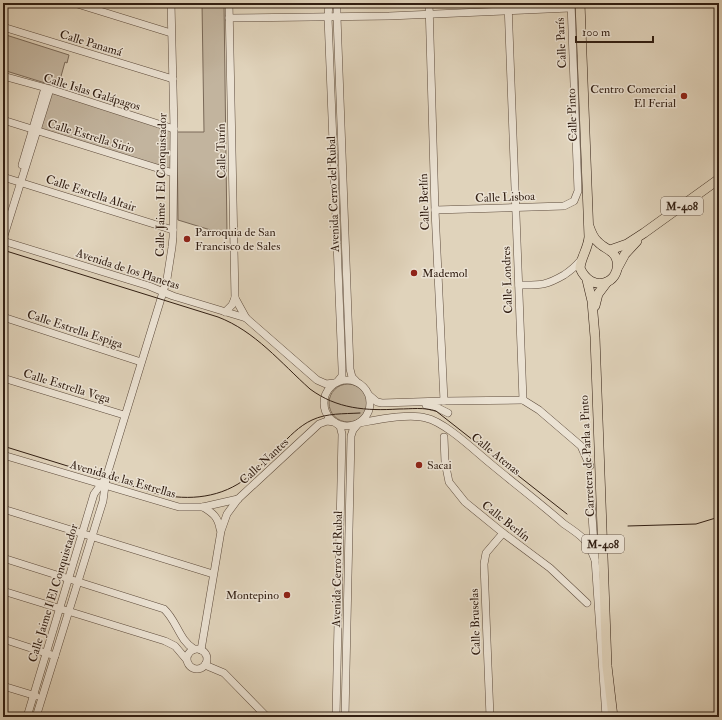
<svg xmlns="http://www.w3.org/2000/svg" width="722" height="720" font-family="'IM FELL Double Pica',serif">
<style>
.green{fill:#c2b49e;stroke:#7a6958}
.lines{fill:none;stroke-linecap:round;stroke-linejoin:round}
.minor-casing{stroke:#5d4b3c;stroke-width:8}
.major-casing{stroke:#311e12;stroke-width:10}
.minor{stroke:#ebe2d3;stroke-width:7}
.major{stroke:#e0d3bb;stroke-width:9}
.tram{stroke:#311e12;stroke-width:1}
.poi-dot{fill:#8f2418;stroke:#ebe2d3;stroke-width:1.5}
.labels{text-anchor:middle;stroke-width:3;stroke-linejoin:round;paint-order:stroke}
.shield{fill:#ebe2d3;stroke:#69594c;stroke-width:1}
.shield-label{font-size:11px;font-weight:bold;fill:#311e12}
.street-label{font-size:12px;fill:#311e12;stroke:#ebe2d3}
.poi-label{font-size:12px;fill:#311e12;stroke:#ebe2d3;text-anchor:start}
</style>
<rect width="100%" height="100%" fill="#e0d3bb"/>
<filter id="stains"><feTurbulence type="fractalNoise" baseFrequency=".005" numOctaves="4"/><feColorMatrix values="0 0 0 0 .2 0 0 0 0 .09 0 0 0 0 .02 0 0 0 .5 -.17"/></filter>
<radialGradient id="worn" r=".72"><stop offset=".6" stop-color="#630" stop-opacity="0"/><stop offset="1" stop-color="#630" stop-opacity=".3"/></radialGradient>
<g class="green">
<polygon points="202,3 224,3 227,235 178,220 177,132 204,132"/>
<polygon points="3,34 69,55 67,63 65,62 58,87 3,70"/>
<polygon points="49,92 174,130 173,173 37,130"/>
<circle cx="348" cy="403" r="19"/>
</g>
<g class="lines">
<defs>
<g id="minor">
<polyline points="74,3 171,33"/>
<polyline points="329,3 328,17 342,368 342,376 337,382"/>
<polyline points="337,3 337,17 350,369 352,377 356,381"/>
<polyline points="429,3 435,210 444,401"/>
<polyline points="229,18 389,16 570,8"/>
<polyline points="3,27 173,79"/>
<polyline points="3,76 50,89 174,129"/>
<polyline points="3,120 173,173"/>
<polyline points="22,165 45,88"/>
<polyline points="3,177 173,230"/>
<polyline points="435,210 564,206 574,201 578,191 571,3"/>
<polyline points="3,239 50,89"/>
<polyline points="3,241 149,286 173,296 246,318"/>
<path d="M519,285C540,285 545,286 564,275C570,271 575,267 580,261"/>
<polyline points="235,298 246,318 317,380 326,384 334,383"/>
<polyline points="225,312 232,305 235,298 229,3"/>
<polyline points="3,317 141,362"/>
<polyline points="3,378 124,415"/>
<circle cx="347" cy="403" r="23"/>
<polyline points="370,396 377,402 382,403 444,401 523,400 508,3"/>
<polyline points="523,400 539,410 581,446 590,466"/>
<polyline points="426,405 438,408 448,413"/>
<path d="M359,423C376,420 409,413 426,418C445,422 475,451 491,464C515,484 540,503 564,524C582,536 587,539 595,560"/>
<polyline points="444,437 445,462 449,482 465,502 503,533 550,568 587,603"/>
<polyline points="3,455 179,507 203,507 238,499"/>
<polyline points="591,501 606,717"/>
<path d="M203,507C213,513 218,517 220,529"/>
<polyline points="3,509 213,574"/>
<path d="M3,558L164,609C177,621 179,640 194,649"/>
<polyline points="3,591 165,641 175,646 186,659"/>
<polyline points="3,639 55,656"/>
<circle cx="197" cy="659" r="10"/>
<polyline points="201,650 221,531 227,514 238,499 319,424 327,421 334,422"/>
<polyline points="205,665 224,673 267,717"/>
<polyline points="3,686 36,696"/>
<polyline points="27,717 94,494 105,479"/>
<polyline points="36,717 103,501 106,478 167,279 172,247 173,237 174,129 171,3"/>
<polyline points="336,717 342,434 340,426 337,424"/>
<polyline points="345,717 351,436 353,430 358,424"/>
<polyline points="490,717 484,564 486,553 503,533"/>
</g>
<g id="major">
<path d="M580,3L589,237C588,249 581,257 580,268C591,294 621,284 617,261C615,250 604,249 598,242C593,238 591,232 589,226"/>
<polyline points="610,250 627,244 644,233 719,179"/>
<polyline points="618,267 625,254 637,241"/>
<polyline points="587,280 592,301 595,337 607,666 613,717"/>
<polyline points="595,306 598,294 607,282"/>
</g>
</defs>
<use href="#minor" class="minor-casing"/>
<use href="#major" class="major-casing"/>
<use href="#minor" class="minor"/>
<use href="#major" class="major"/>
<g class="tram">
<path d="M3,250L218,317C255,331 281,363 310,389C337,409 366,411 399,409C411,409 424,407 436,411L567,514"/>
<path d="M3,446L158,494C189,501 222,498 248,477C259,468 269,457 279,447C289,437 299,426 312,420C327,413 343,414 360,413"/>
<polyline points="628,526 696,524 719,517"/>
</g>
</g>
<g class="poi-dot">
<circle cx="684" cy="96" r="4"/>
<circle cx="187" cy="239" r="4"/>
<circle cx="414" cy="273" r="4"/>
<circle cx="419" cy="465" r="4"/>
<circle cx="287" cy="595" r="4"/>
</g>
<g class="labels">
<g class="shield">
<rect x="661" y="197" width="42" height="18" rx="3"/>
<rect x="582" y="535" width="42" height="18" rx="3"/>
</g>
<g class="shield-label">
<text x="682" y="210">M-408</text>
<text x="603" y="548">M-408</text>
</g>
<g class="street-label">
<text transform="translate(91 43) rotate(17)" y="4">Calle Panamá</text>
<text transform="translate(561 43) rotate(-93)" y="4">Calle París</text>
<text transform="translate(92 92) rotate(17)" y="4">Calle Islas Galápagos</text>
<text transform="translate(572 115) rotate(-92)" y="4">Calle Pinto</text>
<text transform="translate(91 136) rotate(17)" y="4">Calle Estrella Sirio</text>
<text transform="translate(221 151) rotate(-91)" y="4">Calle Turín</text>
<text transform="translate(161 185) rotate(-89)" y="4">Calle Jaime I El Conquistador</text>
<text transform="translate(91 193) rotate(18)" y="4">Calle Estrella Altair</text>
<text transform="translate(333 194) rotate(-92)" y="4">Avenida Cerro del Rubal</text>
<text transform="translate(505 197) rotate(-2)" y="4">Calle Lisboa</text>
<text transform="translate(424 202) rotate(-92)" y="4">Calle Berlín</text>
<text transform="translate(128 269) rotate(18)" y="4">Avenida de los Planetas</text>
<text transform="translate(507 280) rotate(-92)" y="4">Calle Londres</text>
<text transform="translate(75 329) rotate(18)" y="4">Calle Estrella Espiga</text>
<text transform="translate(67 386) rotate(17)" y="4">Calle Estrella Vega</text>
<text transform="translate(496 454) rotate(39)" y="4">Calle Atenas</text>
<text transform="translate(587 456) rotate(-93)" y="4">Carretera de Parla a Pinto</text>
<text transform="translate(264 461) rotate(-43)" y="4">Calle Nantes</text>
<text transform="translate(123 479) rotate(16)" y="4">Avenida de las Estrellas</text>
<text transform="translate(506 521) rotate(38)" y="4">Calle Berlín</text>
<text transform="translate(337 569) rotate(-89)" y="4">Avenida Cerro del Rubal</text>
<text transform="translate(53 593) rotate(-73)" y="4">Calle Jaime I El Conquistador</text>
<text transform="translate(475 622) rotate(-92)" y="4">Calle Bruselas</text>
</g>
<g class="poi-label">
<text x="676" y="93" text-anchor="end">Centro Comercial<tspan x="676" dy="14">El Ferial</tspan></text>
<text x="195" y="236">Parroquia de San<tspan x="195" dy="14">Francisco de Sales</tspan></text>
<text x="422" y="277">Mademol</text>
<text x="427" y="469">Sacai</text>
<text x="279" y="599" text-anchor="end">Montepino</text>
</g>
</g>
<rect width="722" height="720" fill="none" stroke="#e0d3bb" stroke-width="16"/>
<rect x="4" y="4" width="714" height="712" fill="none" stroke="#311e12" stroke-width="2"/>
<rect x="8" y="8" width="706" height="704" fill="none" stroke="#311e12"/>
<path d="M576 36v6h77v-6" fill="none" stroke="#311e12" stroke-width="2"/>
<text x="582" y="36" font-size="12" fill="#311e12" stroke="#ebe2d3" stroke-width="3" paint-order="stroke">100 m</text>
<rect width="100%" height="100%" filter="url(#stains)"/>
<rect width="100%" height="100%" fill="url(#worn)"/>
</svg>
